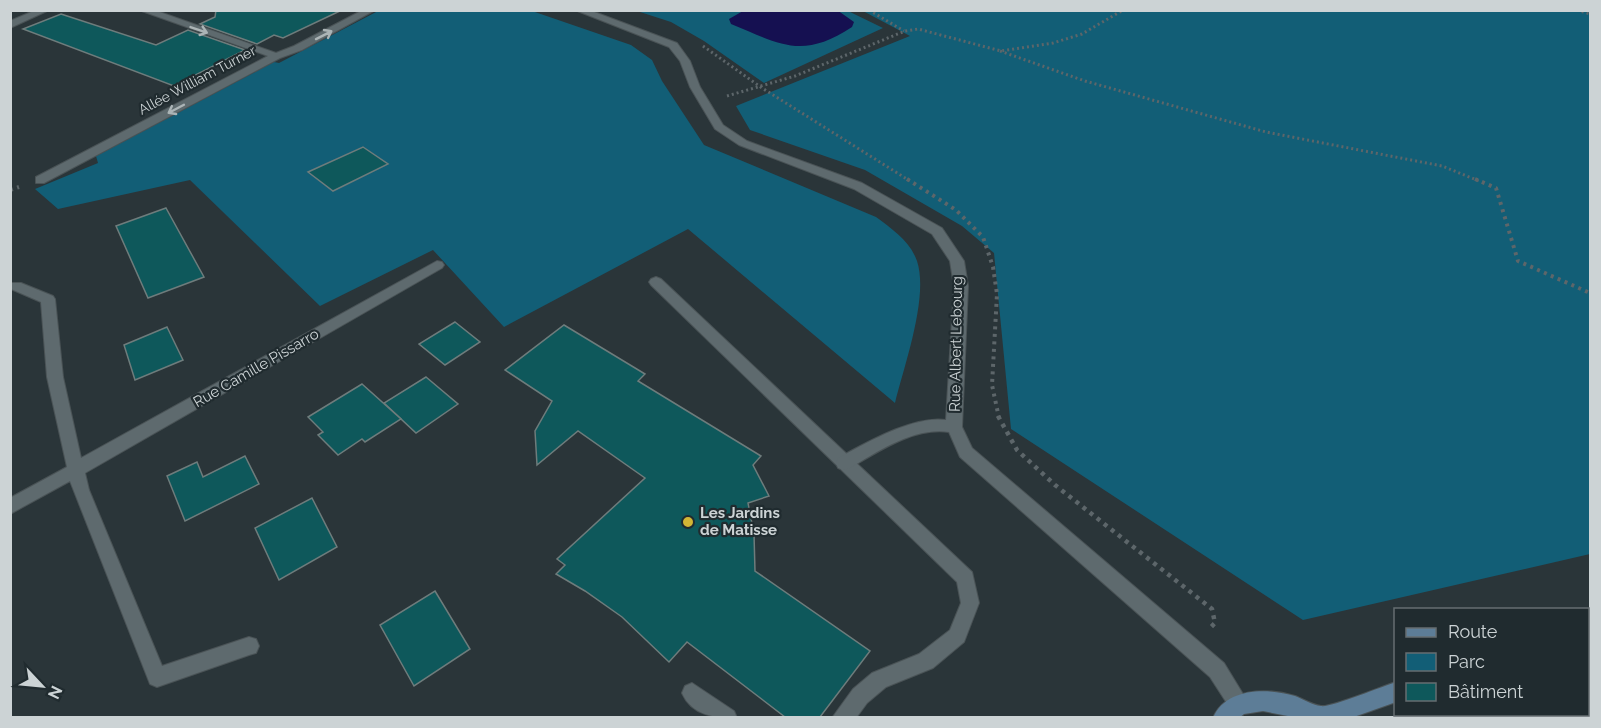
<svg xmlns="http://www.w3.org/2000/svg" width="1601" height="728" font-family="Raleway,sans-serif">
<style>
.green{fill:#125e76}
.water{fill:#151051}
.building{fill:#0e585b;stroke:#6e7c7c;stroke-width:1.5}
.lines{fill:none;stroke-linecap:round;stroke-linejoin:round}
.lane-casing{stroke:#4a5356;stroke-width:2}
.street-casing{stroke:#4a5356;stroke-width:2}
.secondary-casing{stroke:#4a5356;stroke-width:2}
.path-far2{stroke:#5d666a;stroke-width:3;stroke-dasharray:2 3;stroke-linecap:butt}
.path-far1{stroke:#5d666a;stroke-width:4;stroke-dasharray:3 4.5;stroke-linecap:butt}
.path{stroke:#5d666a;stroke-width:4.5;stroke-dasharray:4 5;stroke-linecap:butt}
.lane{fill:#5e6a6e;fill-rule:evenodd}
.street{fill:#5e6a6e;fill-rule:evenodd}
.secondary{fill:#5d7d97;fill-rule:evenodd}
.oneway{stroke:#abb4b6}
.poi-dot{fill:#d3b635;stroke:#202b2f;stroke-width:2}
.labels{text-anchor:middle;stroke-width:4.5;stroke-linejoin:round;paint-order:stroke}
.far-street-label{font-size:14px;fill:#ccd3d5;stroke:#202b2f}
.street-label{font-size:15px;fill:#ccd3d5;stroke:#202b2f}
.poi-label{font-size:15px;font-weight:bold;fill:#ccd3d5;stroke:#202b2f;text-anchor:start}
</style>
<rect width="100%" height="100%" fill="#2a3539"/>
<g class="green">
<path d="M378,11H532L631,45L652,60L662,81L704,145L876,217C892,229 910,241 917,261C929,297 904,366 895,403L688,229L504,327L433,250L320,306L190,180L58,209L35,189L98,163L96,156L274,62L279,63Z"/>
<polygon points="637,11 848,11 883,28 764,83 704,41 671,22"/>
<polygon points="863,11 1590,11 1590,554 1303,620 1011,429 994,253 962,226 865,170 750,130 736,106 910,36"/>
</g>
<path class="water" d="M837,10L854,22L852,27C802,60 780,44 731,24L729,19L743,11Z"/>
<g class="building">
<polygon points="216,10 342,10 283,38 274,35 257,44 200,24 215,17"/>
<polygon points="61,14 156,45 188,30 245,50 174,86 23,29"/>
<polygon points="363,147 388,164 333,191 308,172"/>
<polygon points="166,208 204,277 148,298 116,226"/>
<polygon points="455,322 480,342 445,365 419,344"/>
<polygon points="564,325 645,374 638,381 761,456 753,465 769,496 748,503 754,534 755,571 870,651 820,717 785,717 687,642 669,662 622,617 585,591 556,574 565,565 557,559 645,478 578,431 537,465 535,431 552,401 505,370"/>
<polygon points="167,327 183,360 135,380 124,345"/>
<polygon points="426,377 458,404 416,433 384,403"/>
<polygon points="362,384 401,419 365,442 362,439 338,455 318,435 323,432 308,417"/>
<polygon points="245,456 259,484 185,521 167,476 197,462 203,477"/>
<polygon points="312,498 337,547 279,580 255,528"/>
<polygon points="435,591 470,649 414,686 380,625"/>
</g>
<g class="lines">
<defs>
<g id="lane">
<polygon points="656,277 661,279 972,572 979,603 964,642 933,668 886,687 867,703 856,718 832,718 853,689 872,673 919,654 950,630 961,603 957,582 651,285 649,282 651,279"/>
<path d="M692,683L734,711L737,718C716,718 692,716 682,693L685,686Z"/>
</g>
<g id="street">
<polygon points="36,10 49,10 10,28 10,21"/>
<polygon points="139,10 154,10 276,53 294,46 363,10 375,10 302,50 280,58 44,183 36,183 36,177 268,56"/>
<path d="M575,10H589L677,43L690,61L700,87L723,125L747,141L862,183L942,228L964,261L968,286L962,427L972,448L1224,663L1249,704L1246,711L1239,714L1232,711L1210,677L960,457L949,432C914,427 879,451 850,468L844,470L838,468L836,463L838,458C866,443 914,415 946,420L954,286L950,261L932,234L854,189L739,145L715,129L690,87L680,61L669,47Z"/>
<polygon points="437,261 442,262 444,265 442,268 85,473 89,490 162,666 249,637 256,639 259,646 256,653 249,655 157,687 150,684 70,481 10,514 10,498 67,467 47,377 41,302 11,289 11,283 21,283 53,296 55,299 63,377 81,458"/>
</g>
<g id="secondary">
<polygon points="1590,615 1590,633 1588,634 1588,616"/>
<path d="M1396,682V702L1351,718H1298L1263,711L1244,714L1239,718H1213C1226,687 1268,688 1295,696C1303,699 1312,705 1321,706C1330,708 1383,686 1396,682Z"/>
<polygon points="1590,697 1590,717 1580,714 1588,714 1588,698"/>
<polygon points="1552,714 1579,714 1578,718 1551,718"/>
</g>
</defs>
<use href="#lane" class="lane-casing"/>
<use href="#street" class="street-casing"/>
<use href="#secondary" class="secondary-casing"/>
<g class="path-far2">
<polyline points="869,10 904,31"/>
<polyline points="1577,10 1590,14"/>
<polyline points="703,46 762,88 910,181"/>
<polyline points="1000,51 1085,81 1266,132 1442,166 1479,181"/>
<polyline points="727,96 795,76 905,31 918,29 1001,51 1053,43 1082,34 1123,10"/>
</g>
<g class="path-far1">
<polyline points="907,179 956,210 983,237 993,267 997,294 992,385 999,418"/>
<polyline points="1475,179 1496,188 1518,261 1590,293"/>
<polyline points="10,190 19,187"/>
</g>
<polyline class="path" points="998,416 1017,450 1055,485 1212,609 1215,623 1211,627"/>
<use href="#lane" class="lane"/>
<use href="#street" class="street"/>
<use href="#secondary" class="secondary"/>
</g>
<defs><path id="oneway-shaft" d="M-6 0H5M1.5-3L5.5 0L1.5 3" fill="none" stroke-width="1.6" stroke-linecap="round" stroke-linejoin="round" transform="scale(1.5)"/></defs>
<g class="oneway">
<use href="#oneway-shaft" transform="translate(199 30) rotate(19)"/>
<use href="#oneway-shaft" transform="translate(324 35) rotate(-27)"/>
<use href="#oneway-shaft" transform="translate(176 109) rotate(152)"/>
</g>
<circle class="poi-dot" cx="688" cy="522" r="6"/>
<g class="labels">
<g class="far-street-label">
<text transform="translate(197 80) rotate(-28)" y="5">Allée William Turner</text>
</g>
<g class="street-label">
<text transform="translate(956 344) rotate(-89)" y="5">Rue Albert Lebourg</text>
<text transform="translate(256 368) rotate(-30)" y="5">Rue Camille Pissarro</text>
</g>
<g class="poi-label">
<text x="700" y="518">Les Jardins<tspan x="700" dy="17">de Matisse</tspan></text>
</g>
</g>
<rect width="1601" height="728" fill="none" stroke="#ccd3d5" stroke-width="24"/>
<rect x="1394" y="608" width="195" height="108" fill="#202b2f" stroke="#656e71" stroke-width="1.5"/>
<rect x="1406" y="628" width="30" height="9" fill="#5d7d97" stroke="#656e71" stroke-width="1.5"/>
<text x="1448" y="638" font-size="18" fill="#ccd3d5">Route</text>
<rect x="1406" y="653" width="30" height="18" fill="#125e76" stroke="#656e71" stroke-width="1.5"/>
<text x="1448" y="668" font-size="18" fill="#ccd3d5">Parc</text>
<rect x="1406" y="683" width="30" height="18" fill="#0e585b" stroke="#656e71" stroke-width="1.5"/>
<text x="1448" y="698" font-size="18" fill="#ccd3d5">Bâtiment</text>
<g transform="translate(42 686) rotate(116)" stroke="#202b2f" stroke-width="4.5" paint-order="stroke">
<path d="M0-4.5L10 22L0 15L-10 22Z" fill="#ccd3d5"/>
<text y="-9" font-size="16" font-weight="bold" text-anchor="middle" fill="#ccd3d5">N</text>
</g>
</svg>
